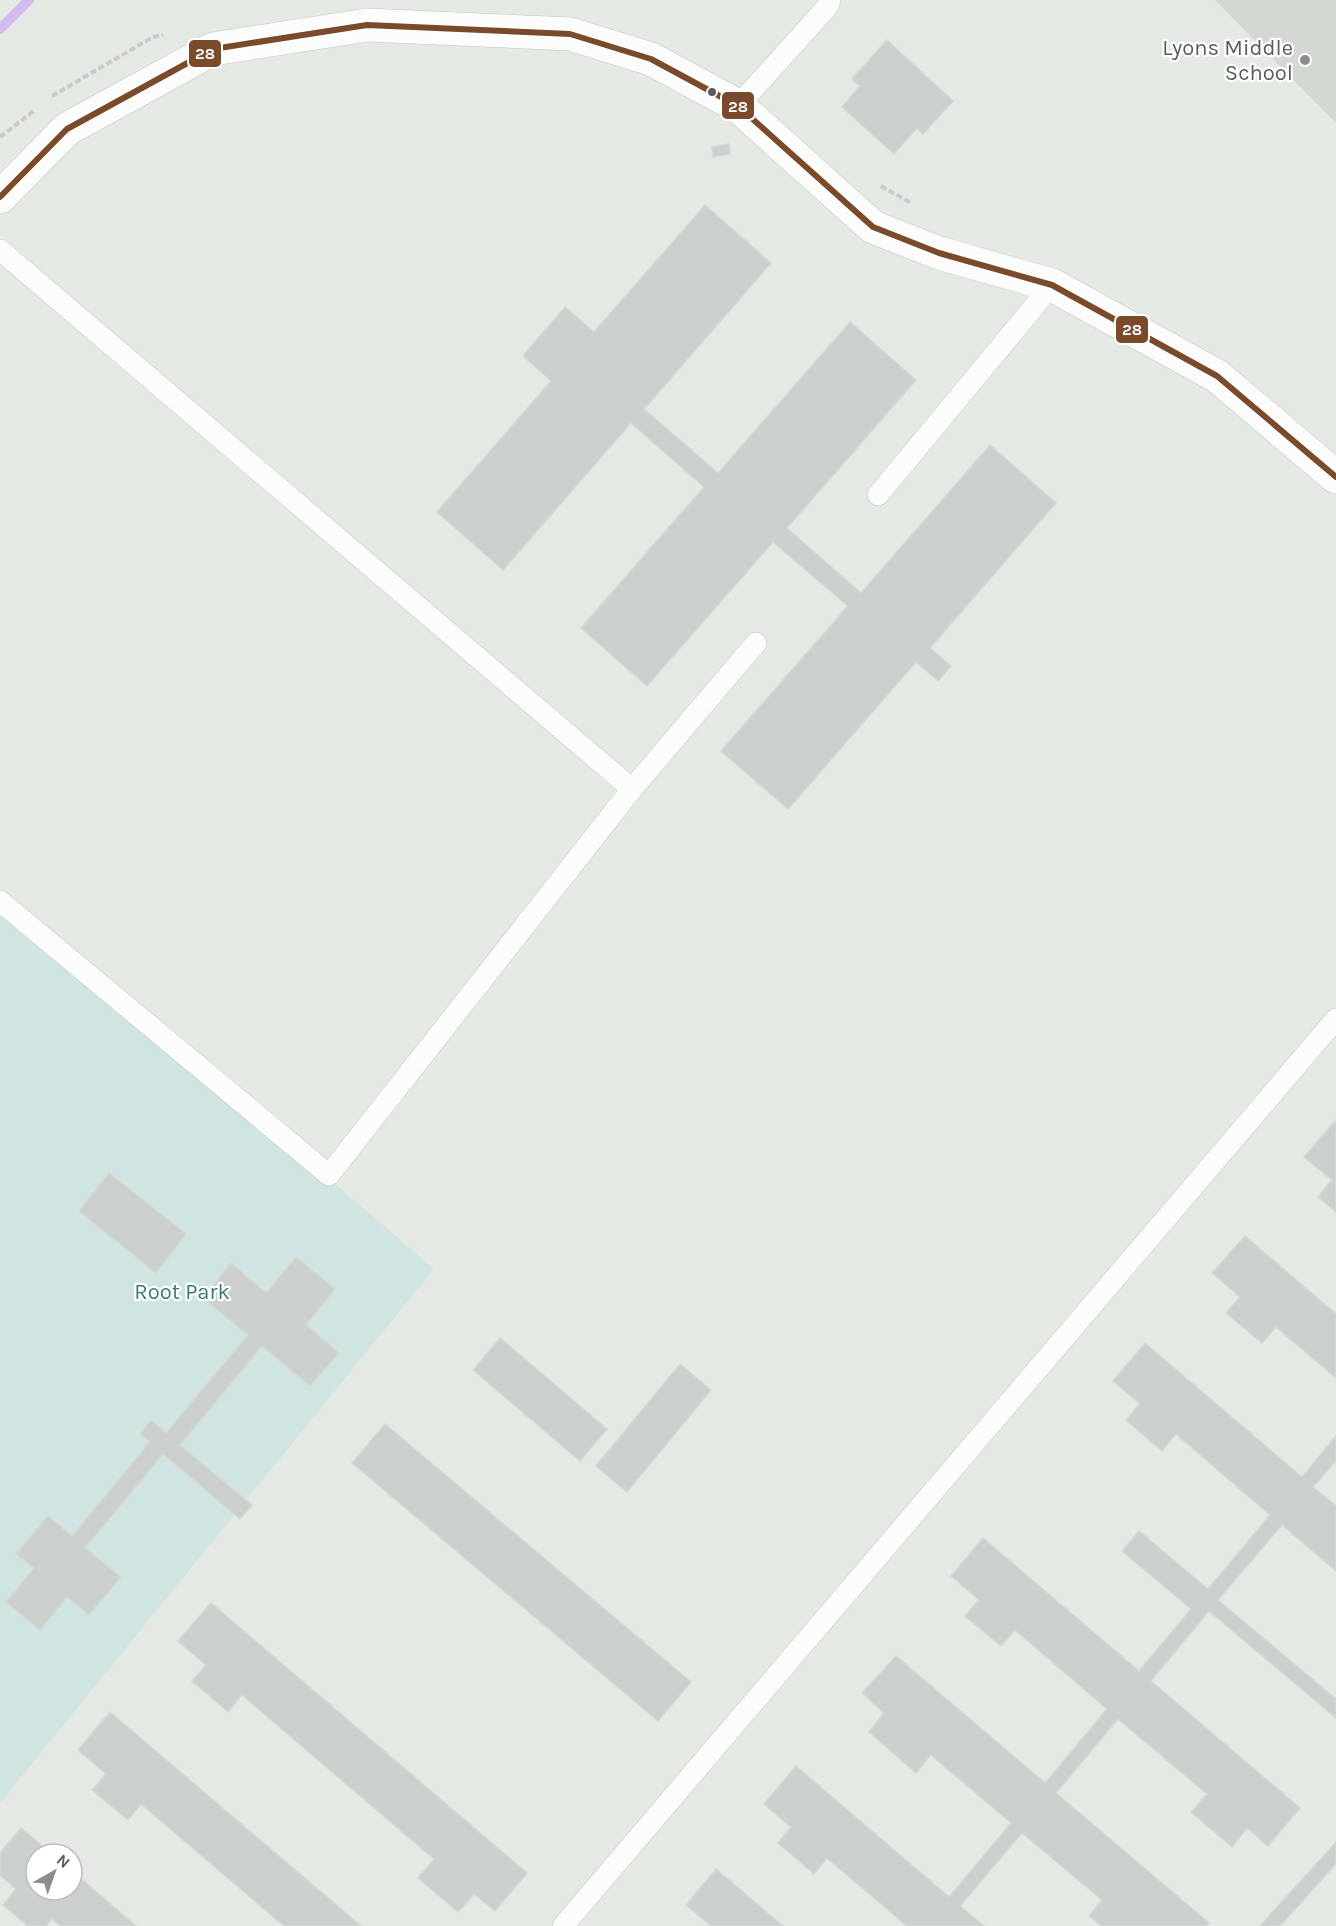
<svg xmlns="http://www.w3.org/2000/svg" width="1336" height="1926" font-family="Karla,sans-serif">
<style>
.education{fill:#d3d9d2}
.green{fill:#d0e4e2}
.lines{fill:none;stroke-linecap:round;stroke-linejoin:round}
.stream{stroke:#d2bbf0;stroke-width:10}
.building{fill:#ccd0cc;stroke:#d4d8d2;stroke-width:1.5}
.service-casing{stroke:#c5c7c5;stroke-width:22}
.minor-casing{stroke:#c5c7c5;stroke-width:34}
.path{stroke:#c8cacd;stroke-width:4;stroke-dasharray:6 3;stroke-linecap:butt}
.service{stroke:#fbfcfb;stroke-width:21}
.minor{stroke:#fbfcfb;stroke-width:33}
.bus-1-casing{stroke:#fff;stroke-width:10}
.bus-1{stroke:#7a4b2a;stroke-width:6}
.poi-dot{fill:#8d8c8e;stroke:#fff;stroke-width:2}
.bus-dot{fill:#5e5a61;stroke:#fff;stroke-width:2}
.labels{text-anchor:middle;stroke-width:4.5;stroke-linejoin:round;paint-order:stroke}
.poi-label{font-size:22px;fill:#5e5a61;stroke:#fff;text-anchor:end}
.park-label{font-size:22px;fill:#3c787d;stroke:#fff}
.line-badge{stroke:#fff;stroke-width:2}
.badge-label{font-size:16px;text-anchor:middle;font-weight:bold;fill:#fff}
</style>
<rect width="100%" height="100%" fill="#e4e9e3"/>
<polygon class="education" points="1215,0 1336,0 1336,123 1332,119"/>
<polygon class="green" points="0,895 434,1269 0,1803"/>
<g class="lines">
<polyline class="stream" points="0,29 29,0"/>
</g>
<g class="building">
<polygon points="887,40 953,101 923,134 917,128 894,154 842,107 860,86 852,79"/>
<polygon points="729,144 730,154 713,157 712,147"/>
<polygon points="705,205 771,263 644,409 718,473 850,322 916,380 787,528 861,593 990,445 1056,503 930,648 951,666 938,681 916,662 788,809 721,751 848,606 773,542 647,686 581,628 704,487 631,423 503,570 437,512 551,381 523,356 565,307 594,332"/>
<polygon points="1336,1120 1336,1212 1318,1197 1332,1180 1304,1157"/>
<polygon points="109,1173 186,1234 156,1273 79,1211"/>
<polygon points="1245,1236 1336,1314 1336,1378 1276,1327 1262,1343 1226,1313 1240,1297 1212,1273"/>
<polygon points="296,1257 335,1289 306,1325 339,1353 310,1386 262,1346 180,1445 252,1505 240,1519 163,1454 85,1548 121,1577 89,1615 67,1597 40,1630 6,1602 34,1568 16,1554 48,1516 72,1536 150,1442 140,1434 151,1420 166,1433 248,1335 203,1298 231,1263 266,1293"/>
<polygon points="500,1338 607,1429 580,1461 473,1370"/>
<polygon points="1145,1343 1302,1477 1336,1436 1336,1461 1313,1487 1336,1506 1336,1571 1282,1525 1218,1600 1336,1699 1336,1718 1209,1611 1151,1681 1300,1808 1268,1846 1247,1828 1232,1847 1191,1812 1207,1794 1118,1719 1056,1793 1209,1923 1206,1926 1102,1926 1089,1916 1102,1900 1022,1833 960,1906 984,1926 907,1926 827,1858 814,1874 778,1843 791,1827 764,1804 796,1766 949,1897 1011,1823 931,1755 916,1773 869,1732 884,1713 862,1693 896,1656 1045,1783 1107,1709 1015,1630 1001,1646 965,1616 979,1600 951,1576 983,1538 1139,1671 1191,1609 1122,1551 1139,1531 1208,1589 1270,1515 1176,1434 1162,1451 1126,1420 1140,1404 1113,1381"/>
<polygon points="680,1364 711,1390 627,1492 596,1466"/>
<polygon points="385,1424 691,1682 658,1721 352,1463"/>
<polygon points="211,1603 527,1873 495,1911 474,1894 458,1912 418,1878 434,1859 242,1695 228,1712 192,1681 206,1665 178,1641"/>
<polygon points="110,1712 361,1926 284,1926 141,1804 128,1820 92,1790 106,1774 78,1750"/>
<polygon points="21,1828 52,1854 36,1854 36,1890 72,1890 72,1871 136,1926 60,1926 52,1919 46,1926 28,1926 3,1905 16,1889 0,1875 0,1853"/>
<polygon points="1336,1842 1336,1864 1280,1926 1260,1926"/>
<polygon points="716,1869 783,1926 711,1926 686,1905"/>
</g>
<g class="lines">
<defs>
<g id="service">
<polyline points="738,106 828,6 830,0"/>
<polyline points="0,250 632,789"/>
<polyline points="878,495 1052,285"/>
<polyline points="0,901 329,1175 632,789 756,643"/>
<polyline points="563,1926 1336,1019"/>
</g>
<polyline id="minor" points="0,197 67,129 213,49 367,25 570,34 651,59 738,106 873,227 939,253 1052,285 1217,376 1336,477"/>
</defs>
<use href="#service" class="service-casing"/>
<use href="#minor" class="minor-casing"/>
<g class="path">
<polyline points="52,96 153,37 163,35"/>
<polyline points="0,137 35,110"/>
<polyline points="881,186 911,203"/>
</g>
<use href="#service" class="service"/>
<use href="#minor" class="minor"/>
<defs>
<polyline id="bus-1" points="0,197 67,129 213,49 367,25 570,34 651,59 738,106 873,227 939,253 1052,285 1217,376 1336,477"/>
</defs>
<use href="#bus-1" class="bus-1-casing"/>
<use href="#bus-1" class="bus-1"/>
</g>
<circle class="poi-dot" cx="1305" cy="60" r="6"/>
<circle class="bus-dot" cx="712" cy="92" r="5"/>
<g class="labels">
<g class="poi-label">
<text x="1293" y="55">Lyons Middle<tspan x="1293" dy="25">School</tspan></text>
</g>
<g class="park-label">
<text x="182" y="1299">Root Park</text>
</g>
</g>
<g class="line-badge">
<rect x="188" y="39" width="34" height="29" rx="6" fill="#7a4b2a"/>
<rect x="721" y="91" width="34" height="29" rx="6" fill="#7a4b2a"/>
<rect x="1115" y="315" width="34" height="29" rx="6" fill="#7a4b2a"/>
</g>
<g class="badge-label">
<text x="205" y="59">28</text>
<text x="738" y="112">28</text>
<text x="1132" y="335">28</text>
</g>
<g transform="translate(54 1872) rotate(40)"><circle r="28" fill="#ffffff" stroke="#bfbdc0" stroke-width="1.5"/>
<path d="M0-4.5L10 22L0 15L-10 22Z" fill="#8d8c8e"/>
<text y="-9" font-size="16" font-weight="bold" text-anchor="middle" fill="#5e5a61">N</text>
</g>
</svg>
